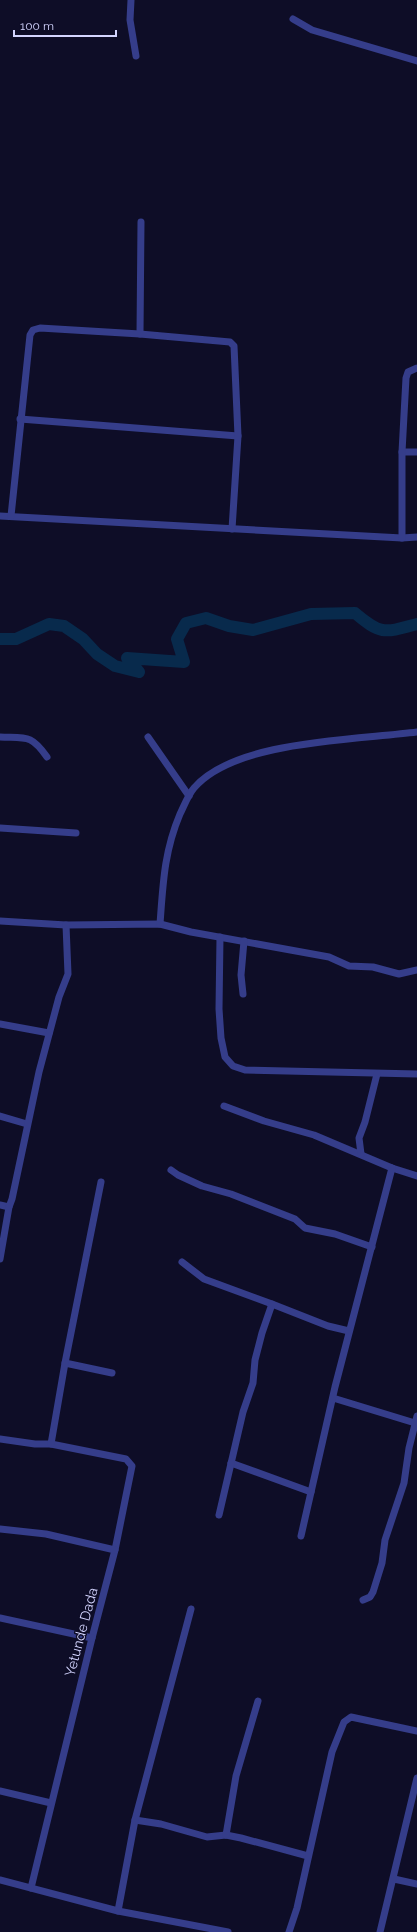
<svg xmlns="http://www.w3.org/2000/svg" width="417" height="1932" font-family="Raleway,sans-serif">
<style>
.lines{fill:none;stroke-linecap:round;stroke-linejoin:round}
.river{stroke:#082a4c;stroke-width:12}
.minor{stroke:#353d8a;stroke-width:7}
.labels{text-anchor:middle;stroke-width:3;stroke-linejoin:round;paint-order:stroke}
.street-label{font-size:14px;fill:#d4d5ff;stroke:#0e0d27}
</style>
<rect width="100%" height="100%" fill="#0e0d27"/>
<g class="lines">
<path class="river" d="M0,639H16L49,624L64,626L83,639L97,654L115,666L139,672L127,658L184,662L177,639L186,623L206,618L229,626L253,630L311,614L355,613C381,635 384,633 417,624"/>
<g class="minor">
<polyline points="131,0 130,20 136,56"/>
<polyline points="293,19 312,30 417,61"/>
<polyline points="140,334 141,222"/>
<polyline points="20,419 238,436"/>
<polyline points="402,452 417,452"/>
<polyline points="0,516 402,538 417,537"/>
<polyline points="11,516 30,335 33,330 40,328 140,334 230,342 234,346 238,436 232,529"/>
<polyline points="402,538 402,452 406,378 408,372 417,368"/>
<path d="M0,737C26,738 31,734 47,757"/>
<polyline points="148,737 189,796"/>
<polyline points="0,828 76,833"/>
<polyline points="0,921 66,925 160,924 191,932 329,957 349,966 373,967 399,974 417,970"/>
<path d="M160,924C163,884 164,852 180,814C184,806 188,795 194,788C235,740 357,740 417,732"/>
<polyline points="220,937 219,1009 221,1038 225,1057 233,1066 245,1070 417,1074"/>
<polyline points="243,994 241,975 244,941"/>
<polyline points="0,1024 49,1033"/>
<polyline points="224,1106 264,1121 314,1135 392,1168 417,1176"/>
<polyline points="0,1116 27,1124"/>
<polyline points="361,1154 359,1138 365,1122 377,1074"/>
<polyline points="171,1170 178,1175 202,1186 231,1194 295,1219 305,1228 335,1234 372,1247"/>
<polyline points="0,1205 9,1207"/>
<polyline points="0,1259 9,1207 12,1199 39,1072 59,997 68,974 66,925"/>
<polyline points="182,1262 204,1279 272,1304"/>
<polyline points="65,1363 112,1373"/>
<polyline points="333,1398 415,1423"/>
<polyline points="0,1439 35,1444 51,1444 126,1459 132,1466 115,1550 92,1638 31,1888"/>
<polyline points="51,1444 65,1363 101,1182"/>
<polyline points="231,1463 311,1492"/>
<polyline points="219,1515 243,1412 253,1383 255,1360 262,1333 272,1304 328,1326 349,1331"/>
<polyline points="0,1529 46,1534 115,1550"/>
<polyline points="301,1536 335,1387 392,1168"/>
<polyline points="363,1600 370,1597 373,1592 382,1563 385,1540 404,1483 409,1448 417,1416"/>
<polyline points="0,1618 92,1638"/>
<polyline points="0,1791 51,1803"/>
<polyline points="135,1820 161,1824 207,1837 226,1835 241,1838 308,1856"/>
<polyline points="226,1835 236,1776 258,1701"/>
<polyline points="394,1879 417,1884"/>
<polyline points="0,1880 118,1911 228,1932"/>
<polyline points="118,1911 135,1820 191,1609"/>
<polyline points="289,1932 297,1908 332,1752 344,1722 351,1717 417,1731"/>
<polyline points="380,1932 417,1778"/>
</g>
</g>
<g class="labels">
<g class="street-label">
<text transform="translate(81 1632) rotate(-75)" y="5">Yetunde Dada</text>
</g>
</g>
<path d="M14 30v6h102v-6" fill="none" stroke="#d4d5ff" stroke-width="2"/>
<text x="20" y="30" font-size="12" fill="#d4d5ff" stroke="#0e0d27" stroke-width="3" paint-order="stroke">100 m</text>
</svg>
